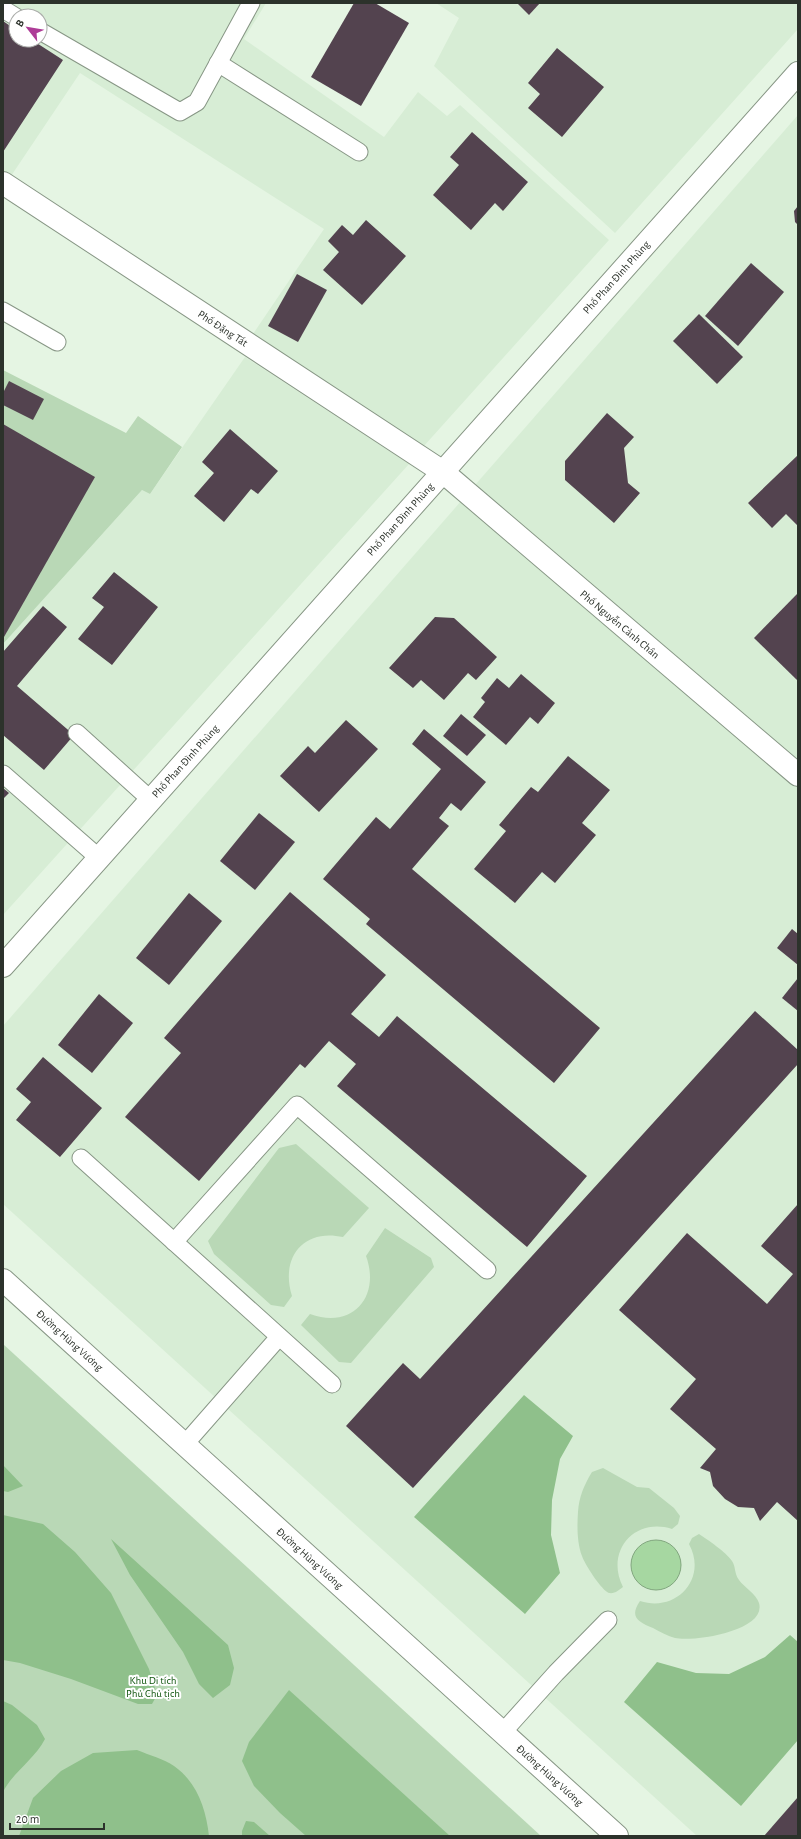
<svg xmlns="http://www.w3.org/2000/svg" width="801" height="1839" font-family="'Alegreya Sans',sans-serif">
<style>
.built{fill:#d7edd5;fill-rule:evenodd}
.green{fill:#b9d8b6}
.forest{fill:#8fc08b}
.water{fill:#a6d7a1;stroke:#81a67e}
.building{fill:#53434f}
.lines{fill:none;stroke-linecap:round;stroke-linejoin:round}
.lane-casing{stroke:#879685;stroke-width:19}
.street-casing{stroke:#879685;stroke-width:24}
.secondary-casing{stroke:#879685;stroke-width:24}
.lane{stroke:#fff;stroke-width:17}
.street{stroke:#fff;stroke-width:22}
.secondary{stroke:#fff;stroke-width:22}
.labels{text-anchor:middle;stroke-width:4;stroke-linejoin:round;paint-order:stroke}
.street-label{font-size:11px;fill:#2c322b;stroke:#fff}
.park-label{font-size:11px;fill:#11550f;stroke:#fff}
</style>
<rect width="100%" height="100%" fill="#e5f5e3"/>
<g class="built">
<path d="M3,3H266L244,39L384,137L418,92L447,116L460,105L609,240L423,447L253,334L324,229L80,73L11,176L3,171ZM16,16H40V40H16Z"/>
<polygon points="436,3 798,3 798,29 615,233 434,66 459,18"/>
<polygon points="798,115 798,1836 697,1836 3,1204 3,1026"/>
<polygon points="245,357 409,464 3,915 3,644 142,490 150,494"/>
</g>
<g class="green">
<polygon points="3,370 126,433 138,416 182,447 150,494 142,490 3,644"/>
<path d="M296,1144L369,1208L343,1237C303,1228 280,1258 292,1296L284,1307L271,1305L214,1254L208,1241L279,1148Z"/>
<path d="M385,1228L431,1258L434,1267L351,1363L339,1362L301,1325L310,1314C352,1330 381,1297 366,1256Z"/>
<polygon points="3,1344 541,1836 3,1836"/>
<path d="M603,1468L637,1487L649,1488L674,1508L680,1516L678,1524L672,1529C634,1517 605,1552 623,1587C619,1590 615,1594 609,1593C602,1591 584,1563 582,1556C577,1543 577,1526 578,1512C579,1497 584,1485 592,1472Z"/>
<path d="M699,1534C708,1540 726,1552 732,1561C736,1567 734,1573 739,1580C744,1587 756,1594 759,1603C767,1631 693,1642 675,1638C668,1636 660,1632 653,1628C638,1622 629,1617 640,1601C676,1613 708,1579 689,1544L692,1538Z"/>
</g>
<g class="forest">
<polygon points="524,1395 573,1436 560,1459 552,1500 551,1535 560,1573 525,1614 414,1517"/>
<polygon points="3,1465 23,1486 8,1492 3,1491"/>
<polygon points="3,1515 43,1524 75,1552 111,1593 149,1669 157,1695 152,1704 138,1704 71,1679 20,1663 3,1660"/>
<polygon points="111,1539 228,1645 234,1668 230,1685 213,1698 199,1684 183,1652 130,1575"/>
<polygon points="790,1635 798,1642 798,1740 741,1806 624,1702 657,1662 696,1673 729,1674 765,1657"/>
<polygon points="289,1690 450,1836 306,1836 280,1813 254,1786 242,1761 249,1742"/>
<path d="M3,1701L12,1705L37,1725L45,1739C34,1760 13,1772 3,1792Z"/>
<path d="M137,1750C149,1755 164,1759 174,1766C197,1782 206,1809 209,1836H19L33,1798L61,1771L93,1753Z"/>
<polygon points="246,1821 254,1822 270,1836 242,1836 242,1831"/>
</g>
<circle class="water" cx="656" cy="1565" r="25"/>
<g class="building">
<polygon points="354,3 375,3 409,23 361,106 311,77"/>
<polygon points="517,3 540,3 529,15"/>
<polygon points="3,21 16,30 16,40 32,40 63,60 3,152"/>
<polygon points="557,48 604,87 562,137 528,108 540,94 528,83"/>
<polygon points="472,132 528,182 503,211 495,203 471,230 433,195 459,165 450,157"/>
<polygon points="798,206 798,225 795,222 794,211"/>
<polygon points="366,220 406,256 362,305 323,270 339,252 328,241 342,225 353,235"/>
<polygon points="751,263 784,292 738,346 705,316"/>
<polygon points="297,274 327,290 298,342 268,326"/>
<polygon points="699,314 743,357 717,384 673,341"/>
<polygon points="9,381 44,399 33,420 3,405 3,393"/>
<polygon points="607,413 634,437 624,448 628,483 640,493 614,523 565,480 565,461"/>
<polygon points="3,424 95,477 4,637 3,636"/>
<polygon points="230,429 278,471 258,494 251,489 224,522 194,496 214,473 202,462"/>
<polygon points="798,455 798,526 786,514 772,528 748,503"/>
<polygon points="114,572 158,607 112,665 78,639 104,607 92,598"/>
<polygon points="798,593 798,681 754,638"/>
<polygon points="43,606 67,627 17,686 74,735 44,770 3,735 3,652"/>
<polygon points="435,617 454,618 497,657 476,680 468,673 444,700 421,680 413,688 389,668"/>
<polygon points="521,674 555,703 538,724 530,717 506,745 473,717 485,702 481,698 497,678 509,688"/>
<polygon points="461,714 486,735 467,756 443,736"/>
<polygon points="346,720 378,749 319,812 280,776 308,746 315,753"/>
<polygon points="424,729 486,782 461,811 451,803 439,818 449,826 412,869 600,1028 554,1083 366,924 370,919 323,879 376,817 390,829 441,769 412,744"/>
<polygon points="568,756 610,790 582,823 596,835 555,883 542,872 515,903 474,869 506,831 499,825 531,787 538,792"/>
<polygon points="3,788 9,793 3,799"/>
<polygon points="259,813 295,842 255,890 220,861"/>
<polygon points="290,892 386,975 351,1014 379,1037 397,1016 587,1176 527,1247 337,1086 356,1064 329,1041 305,1068 300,1064 199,1181 125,1117 181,1053 164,1038"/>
<polygon points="189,893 222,921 169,985 136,958"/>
<polygon points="792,929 798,934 798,965 777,948"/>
<polygon points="798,978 798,1011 782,998"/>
<polygon points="99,994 133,1023 92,1073 58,1045"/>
<polygon points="755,1011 798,1050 798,1064 413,1488 346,1426 403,1363 420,1379"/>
<polygon points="43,1057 102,1108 60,1157 16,1120 31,1102 16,1089"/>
<polygon points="798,1204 798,1521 777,1502 760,1521 754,1508 738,1507 725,1499 713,1486 710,1472 700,1468 716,1449 670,1409 696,1379 619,1310 687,1233 767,1304 793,1274 761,1246"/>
<polygon points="798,1797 798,1836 764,1836"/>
</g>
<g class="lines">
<defs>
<g id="lane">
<polyline points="3,9 16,17"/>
<polyline points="40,31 180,112 197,102 251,3"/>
<polyline points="218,63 359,152"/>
<polyline points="3,311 57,342"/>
<polyline points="77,733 151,800"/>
<polyline points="3,774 99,858"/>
<polyline points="81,1158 332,1384"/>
<polyline points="174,1242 297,1105 487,1270"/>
<polyline points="185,1444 279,1337"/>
<polyline points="503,1732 556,1673 608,1620"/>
</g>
<polyline id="street" points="3,183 443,472 798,775"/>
<g id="secondary">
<polyline points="3,966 798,73"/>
<polyline points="3,1280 617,1836"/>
</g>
</defs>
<use href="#lane" class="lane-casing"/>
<use href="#street" class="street-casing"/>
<use href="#secondary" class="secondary-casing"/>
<use href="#lane" class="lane"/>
<use href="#street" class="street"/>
<use href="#secondary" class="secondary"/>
</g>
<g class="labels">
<g class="street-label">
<text transform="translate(616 277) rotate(-48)" y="4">Phố Phan Đình Phùng</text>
<text transform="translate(223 328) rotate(33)" y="4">Phố Đặng Tất</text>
<text transform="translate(400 519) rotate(-48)" y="4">Phố Phan Đình Phùng</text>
<text transform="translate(620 624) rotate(40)" y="4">Phố Nguyễn Cảnh Chân</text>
<text transform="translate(185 761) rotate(-48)" y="4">Phố Phan Đình Phùng</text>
<text transform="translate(70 1340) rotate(42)" y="4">Đường Hùng Vương</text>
<text transform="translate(310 1558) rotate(42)" y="4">Đường Hùng Vương</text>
<text transform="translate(550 1775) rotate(42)" y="4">Đường Hùng Vương</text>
</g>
<g class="park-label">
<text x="153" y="1684">Khu Di tích<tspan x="153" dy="13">Phủ Chủ tịch</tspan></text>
</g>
</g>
<rect width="801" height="1839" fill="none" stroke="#2c322b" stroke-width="8"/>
<g transform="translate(28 28) rotate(301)"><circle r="19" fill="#ffffff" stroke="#abadaa"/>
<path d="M0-3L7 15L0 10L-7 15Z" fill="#ae3c97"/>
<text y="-6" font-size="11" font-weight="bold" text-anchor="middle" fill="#2c322b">B</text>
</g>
<path d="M10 1823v6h94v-6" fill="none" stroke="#2c322b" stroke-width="2"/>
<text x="16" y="1823" font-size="12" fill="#2c322b" stroke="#ffffff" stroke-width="3" paint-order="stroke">20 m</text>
</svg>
